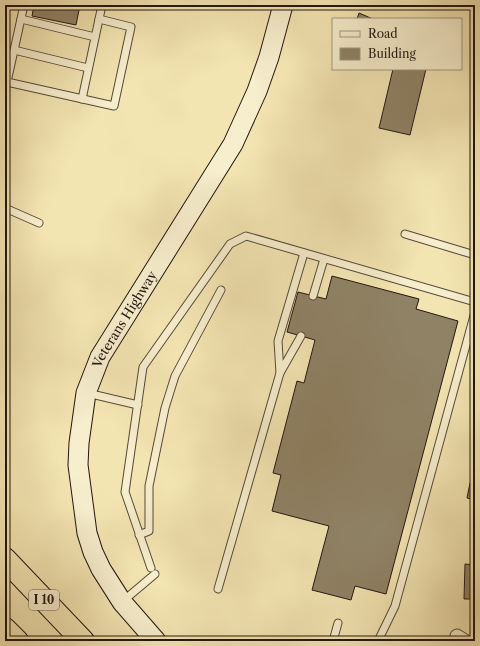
<svg xmlns="http://www.w3.org/2000/svg" width="480" height="646" font-family="'Libre Caslon Text',serif">
<style>
.building{fill:#8f8265;stroke:#221611}
.lines{fill:none;stroke-linecap:round;stroke-linejoin:round}
.lane-casing{stroke:#564a39;stroke-width:9}
.street-casing{stroke:#564a39;stroke-width:15}
.secondary-casing{stroke:#221611;stroke-width:21}
.highway-casing{stroke:#221611;stroke-width:24}
.lane{stroke:#f7eecd;stroke-width:7}
.street{stroke:#f7eecd;stroke-width:13}
.secondary{stroke:#f7eecd;stroke-width:19}
.highway{stroke:#f3e5b2;stroke-width:22}
.labels{text-anchor:middle;stroke-width:3.5;stroke-linejoin:round;paint-order:stroke}
.shield{fill:#f7eecd;stroke:#625749;stroke-width:1}
.shield-label{font-size:12px;font-weight:bold;fill:#221611}
.street-label{font-size:13px;fill:#221611;stroke:#f7eecd}
</style>
<rect width="100%" height="100%" fill="#f3e5b2"/>
<filter id="stains"><feTurbulence type="fractalNoise" baseFrequency=".005" numOctaves="4"/><feColorMatrix values="0 0 0 0 .2 0 0 0 0 .09 0 0 0 0 .02 0 0 0 .5 -.17"/></filter>
<radialGradient id="worn" r=".72"><stop offset=".6" stop-color="#630" stop-opacity="0"/><stop offset="1" stop-color="#630" stop-opacity=".3"/></radialGradient>
<g class="building">
<polygon points="34,5 90,5 90,7 80,5 76,25 32,16"/>
<polygon points="359,13 373,19 357,19"/>
<polygon points="393,69 426,69 410,135 379,128"/>
<polygon points="5,238 9,239 5,248"/>
<polygon points="332,276 419,299 416,309 458,321 386,594 355,586 351,600 312,590 329,526 272,511 281,475 273,473 297,381 304,383 315,340 287,332 298,292 326,299"/>
<polygon points="470,483 475,484 475,500 467,498"/>
<polygon points="465,564 475,565 475,599 464,599"/>
</g>
<g class="lines">
<defs>
<g id="lane">
<polyline points="24,5 7,82 114,106 131,27 99,19"/>
<polyline points="21,19 95,37"/>
<polyline points="14,50 88,68"/>
<polyline points="82,99 102,5"/>
<polyline points="5,208 39,223"/>
<polyline points="405,234 475,255"/>
<polyline points="313,296 324,259"/>
<polyline points="280,373 301,336"/>
<polyline points="87,393 138,405"/>
<polyline points="139,535 149,531 149,486 165,408 175,376 221,290"/>
<polyline points="151,568 125,492 143,367 230,244 246,236 475,302"/>
<polyline points="218,589 280,373 278,341 304,253"/>
<polyline points="123,601 155,574"/>
<polyline points="333,641 338,623"/>
<polyline points="378,641 395,606 475,312"/>
</g>
<polyline id="street" points="457,636 465,641"/>
<g id="secondary">
<path id="s1" d="M156,641L122,602L101,569L93,552L87,533L78,465L79,443L86,393L100,357L233,144L257,91L269,57L283,5"/>
</g>
<g id="highway">
<polyline points="5,559 83,641"/>
<polyline points="5,629 17,641"/>
</g>
</defs>
<use href="#lane" class="lane-casing"/>
<use href="#street" class="street-casing"/>
<use href="#secondary" class="secondary-casing"/>
<use href="#highway" class="highway-casing"/>
<use href="#lane" class="lane"/>
<use href="#street" class="street"/>
<use href="#secondary" class="secondary"/>
<use href="#highway" class="highway"/>
</g>
<g class="labels">
<rect class="shield" x="29" y="590" width="30" height="20" rx="3"/>
<g class="shield-label">
<text x="44" y="604">I 10</text>
</g>
<g class="street-label">
<text dy="5" stroke="none"><textPath href="#s1" startOffset="354">Veterans Highway</textPath></text>
</g>
</g>
<rect width="480" height="646" fill="none" stroke="#f3e5b2" stroke-width="20"/>
<rect x="6" y="6" width="468" height="634" fill="none" stroke="#221611" stroke-width="2"/>
<rect x="10" y="10" width="460" height="626" fill="none" stroke="#221611"/>
<rect x="332" y="18" width="130" height="52" fill="#f7eecd" stroke="#a29882"/>
<rect x="340" y="31" width="20" height="6" fill="#f7eecd" stroke="#a29882"/>
<text x="368" y="38" font-size="12" fill="#221611">Road</text>
<rect x="340" y="48" width="20" height="12" fill="#8f8265" stroke="#a29882"/>
<text x="368" y="58" font-size="12" fill="#221611">Building</text>
<rect width="100%" height="100%" filter="url(#stains)"/>
<rect width="100%" height="100%" fill="url(#worn)"/>
</svg>
